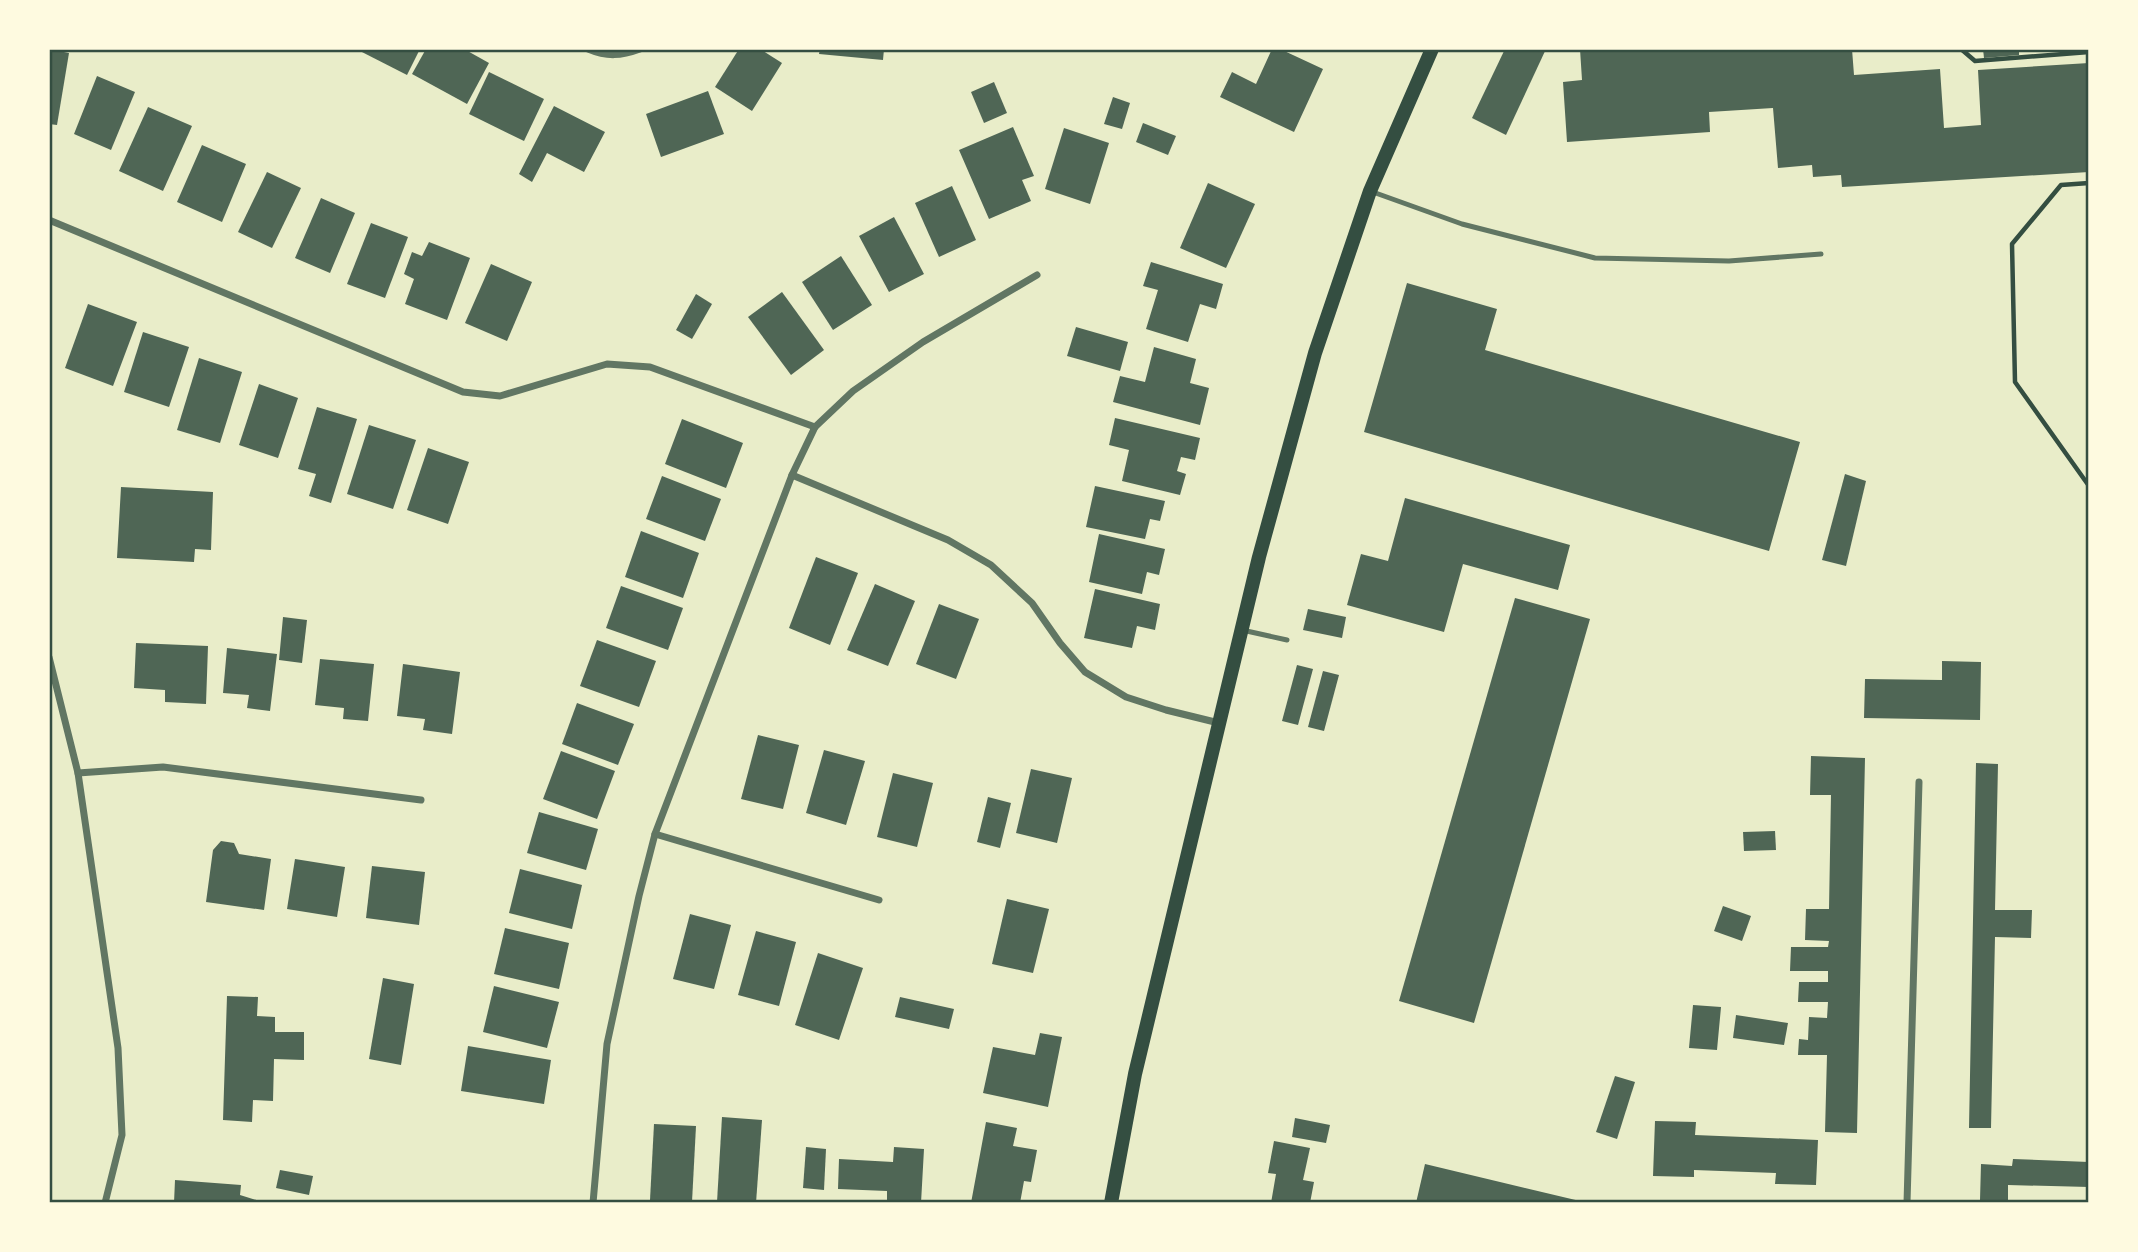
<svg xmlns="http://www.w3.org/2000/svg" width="2138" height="1252" font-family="Overpass,sans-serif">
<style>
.building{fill:#4f6655}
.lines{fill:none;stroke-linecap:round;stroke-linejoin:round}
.path{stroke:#344e41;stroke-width:4.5}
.service{stroke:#617663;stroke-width:5}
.minor{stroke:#617663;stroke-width:7}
.secondary{stroke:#344e41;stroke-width:14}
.neatline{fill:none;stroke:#344e41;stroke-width:2.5}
</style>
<rect width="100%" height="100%" fill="#e9edc9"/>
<g class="building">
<polygon points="49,49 69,53 57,125 49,124"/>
<polygon points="356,49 420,49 407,75"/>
<polygon points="426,49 464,49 489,63 467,104 412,74"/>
<polygon points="739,49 760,49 782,63 752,111 715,87"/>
<polygon points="820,49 884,49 883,60 819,54"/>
<polygon points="1272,49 1280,49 1323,69 1294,132 1220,97 1232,72 1256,84"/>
<polygon points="1505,49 1546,49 1506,135 1472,118"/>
<polygon points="1580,49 1852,49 1854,75 1940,69 1944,128 1981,125 1978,70 2089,63 2089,172 1842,187 1841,175 1813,177 1812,165 1778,168 1773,108 1709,112 1710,132 1567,142 1563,82 1582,80"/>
<polygon points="1983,49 2019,49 2019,55 1984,58"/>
<polygon points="489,72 544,99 524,141 469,114"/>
<polygon points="97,76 135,92 111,150 74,134"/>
<polygon points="994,82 1007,113 984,123 971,92"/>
<polygon points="708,91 724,134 661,157 646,114"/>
<polygon points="1113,97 1130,103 1122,129 1104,124"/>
<polygon points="554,106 605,132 584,172 547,153 532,182 519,174"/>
<polygon points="148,107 192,126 163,191 119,171"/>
<polygon points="1143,123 1176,136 1168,155 1136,142"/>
<polygon points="1013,127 1034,176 1022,180 1031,201 989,219 959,150"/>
<polygon points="1064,128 1109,143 1090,204 1045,189"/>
<polygon points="202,145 246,164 222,222 177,202"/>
<polygon points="267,172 301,188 272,248 238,232"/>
<polygon points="1208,183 1255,204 1226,268 1180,248"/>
<polygon points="952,186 976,240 939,257 915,203"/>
<polygon points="321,198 355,213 330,273 295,258"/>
<polygon points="894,217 924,274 889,292 859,236"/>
<polygon points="371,223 408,237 385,298 347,284"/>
<polygon points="429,242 470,258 447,320 405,304 414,279 404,274 412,252 422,256"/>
<polygon points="841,256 872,305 833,330 802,282"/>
<polygon points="1151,262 1223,284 1216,309 1200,304 1188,342 1146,329 1158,290 1143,286"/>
<polygon points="491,264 532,282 507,341 465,323"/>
<polygon points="1407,283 1497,309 1485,350 1800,442 1769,551 1364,432"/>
<polygon points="782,292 824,350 791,375 748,317"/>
<polygon points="696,294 712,304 692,339 676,330"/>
<polygon points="88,304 137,322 113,386 65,368"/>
<polygon points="1076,327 1128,342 1120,371 1067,356"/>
<polygon points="143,332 189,347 169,407 124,392"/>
<polygon points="1154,347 1196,359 1190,383 1209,388 1200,425 1113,402 1120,376 1145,382"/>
<polygon points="199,358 242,372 220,443 177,430"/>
<polygon points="259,384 298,398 278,458 239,445"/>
<polygon points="317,407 357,419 331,503 309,496 316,474 298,469"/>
<polygon points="1115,418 1200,438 1195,460 1181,457 1177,471 1186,474 1180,495 1122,481 1129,450 1109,445"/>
<polygon points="682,419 743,443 726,488 665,464"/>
<polygon points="369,425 416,440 393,509 347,494"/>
<polygon points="428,448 469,462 448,524 407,510"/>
<polygon points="1845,474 1866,481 1846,566 1822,560"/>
<polygon points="662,476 721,499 705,541 646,519"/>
<polygon points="1095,486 1165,501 1160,521 1150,519 1145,539 1086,527"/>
<polygon points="121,487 213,492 211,550 195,549 194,562 117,558"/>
<polygon points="1405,498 1570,545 1558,590 1463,564 1444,632 1347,605 1361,554 1388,561"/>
<polygon points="641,531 699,553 683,598 625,577"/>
<polygon points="1099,534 1165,549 1159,575 1147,572 1142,594 1089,582"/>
<polygon points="816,557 858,573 830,645 789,628"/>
<polygon points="875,584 915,601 888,666 847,650"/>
<polygon points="621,586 683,608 668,650 606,628"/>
<polygon points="1095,589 1160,604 1155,630 1137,626 1132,648 1084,638"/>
<polygon points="1515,598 1590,619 1474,1023 1399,1001"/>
<polygon points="939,604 979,619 956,679 916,664"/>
<polygon points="1308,609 1346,617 1342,638 1303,630"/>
<polygon points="283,617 307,620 302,663 279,660"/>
<polygon points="597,640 656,661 639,707 580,686"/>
<polygon points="136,643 208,646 206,704 165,702 165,690 134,688"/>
<polygon points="227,648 277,654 270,711 247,708 249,695 223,693"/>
<polygon points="320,659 374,664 368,721 343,719 344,708 315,705"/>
<polygon points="1942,661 1981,662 1980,720 1864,718 1865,679 1942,680"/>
<polygon points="403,664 460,672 452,734 423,730 425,719 397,716"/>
<polygon points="1297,665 1313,669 1298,725 1282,721"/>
<polygon points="1323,671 1339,675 1324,731 1308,727"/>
<polygon points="577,703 634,724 618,765 562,744"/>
<polygon points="758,735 799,745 783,809 741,799"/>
<polygon points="824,750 865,761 846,825 806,813"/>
<polygon points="561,751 615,771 597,819 543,799"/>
<polygon points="1811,756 1865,758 1857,1133 1825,1132 1827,1055 1798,1055 1799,1039 1808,1040 1809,1017 1827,1018 1828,1002 1798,1002 1799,982 1828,982 1828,971 1790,971 1791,947 1828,947 1829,941 1805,940 1806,909 1829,909 1831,795 1810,795"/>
<polygon points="1976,763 1998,764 1995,910 2032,910 2031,938 1995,937 1991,1128 1969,1128"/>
<polygon points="1031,769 1072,778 1057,843 1016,833"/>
<polygon points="893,773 933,783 917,847 877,837"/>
<polygon points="988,797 1011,803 1000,848 977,842"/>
<polygon points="539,812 598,829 586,870 527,853"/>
<polygon points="1775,831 1776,850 1744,851 1743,832"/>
<polygon points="221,841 234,843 239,854 271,859 264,910 206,902 213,850"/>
<polygon points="295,859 345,867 337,917 287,909"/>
<polygon points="372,866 425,872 419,925 366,918"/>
<polygon points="520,869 582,885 572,929 509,913"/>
<polygon points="1007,899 1049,909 1033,973 992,964"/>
<polygon points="1723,906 1751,916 1742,941 1714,931"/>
<polygon points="690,914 731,925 714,989 673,979"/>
<polygon points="505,928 569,943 559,989 494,974"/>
<polygon points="756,931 796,942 779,1006 738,995"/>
<polygon points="818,953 863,968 839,1040 795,1025"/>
<polygon points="383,978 414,984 401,1065 369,1059"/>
<polygon points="494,986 559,1002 547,1048 483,1032"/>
<polygon points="227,996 258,997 257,1016 275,1017 275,1032 304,1032 304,1060 274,1059 273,1101 253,1100 252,1122 223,1120"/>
<polygon points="900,997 954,1009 949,1029 895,1017"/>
<polygon points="1693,1005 1721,1007 1717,1050 1689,1048"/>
<polygon points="1736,1015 1788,1023 1784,1045 1733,1038"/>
<polygon points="1040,1033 1062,1037 1048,1107 983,1093 993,1047 1035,1055"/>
<polygon points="468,1046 551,1060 544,1104 461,1091"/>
<polygon points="1615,1076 1635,1082 1617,1139 1596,1132"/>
<polygon points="722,1117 762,1120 756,1203 717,1202"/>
<polygon points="1295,1118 1330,1125 1326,1143 1292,1137"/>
<polygon points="1655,1121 1696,1122 1695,1135 1818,1140 1816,1185 1775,1184 1776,1173 1694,1170 1694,1177 1653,1176"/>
<polygon points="986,1122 1017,1128 1013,1146 1037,1150 1031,1182 1024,1181 1020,1203 971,1203"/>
<polygon points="654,1124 696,1126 692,1202 650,1200"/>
<polygon points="1274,1141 1310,1148 1303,1180 1314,1182 1310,1203 1271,1203 1276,1174 1268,1173"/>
<polygon points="806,1147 826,1149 824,1190 803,1188"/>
<polygon points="894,1147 924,1149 921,1203 887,1203 887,1191 838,1189 839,1159 893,1162"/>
<polygon points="2013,1159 2089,1162 2089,1187 2008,1185 2008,1201 1980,1200 1981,1164 2012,1166"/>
<polygon points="1425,1164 1584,1202 1584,1203 1416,1203"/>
<polygon points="280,1170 313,1176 309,1195 276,1188"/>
<polygon points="175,1180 241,1185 240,1195 266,1203 174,1203"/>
</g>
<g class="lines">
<g class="path">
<polyline points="1961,49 1975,61 2089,52"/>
<polyline points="2089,183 2061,185 2012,244 2015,382 2089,486"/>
</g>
<g class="service">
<polyline points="1370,191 1462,224 1595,258 1729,261 1821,254"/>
<polyline points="1242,630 1287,640"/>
</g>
<g class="minor">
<path d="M588,49C607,57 621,56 640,49"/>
<polyline points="49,220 463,392 500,396 607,364 650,367 815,427"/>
<polyline points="792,475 815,427 853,391 923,342 1037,275"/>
<polyline points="49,657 78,773 118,1048 122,1135 105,1203"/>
<polyline points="78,773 163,767 421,800"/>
<polyline points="655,834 879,900"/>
<polyline points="593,1203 607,1044 639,896 655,834 792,475 948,540 991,565 1032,603 1060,643 1085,672 1126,697 1166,710 1219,723"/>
<polyline points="1907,1203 1919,782"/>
</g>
<polyline class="secondary" points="1111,1203 1135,1074 1259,557 1315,353 1370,191 1432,49"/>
</g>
<rect width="2138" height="1252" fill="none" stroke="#fefae0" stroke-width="102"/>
<rect x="51" y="51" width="2036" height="1150" class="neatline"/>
</svg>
